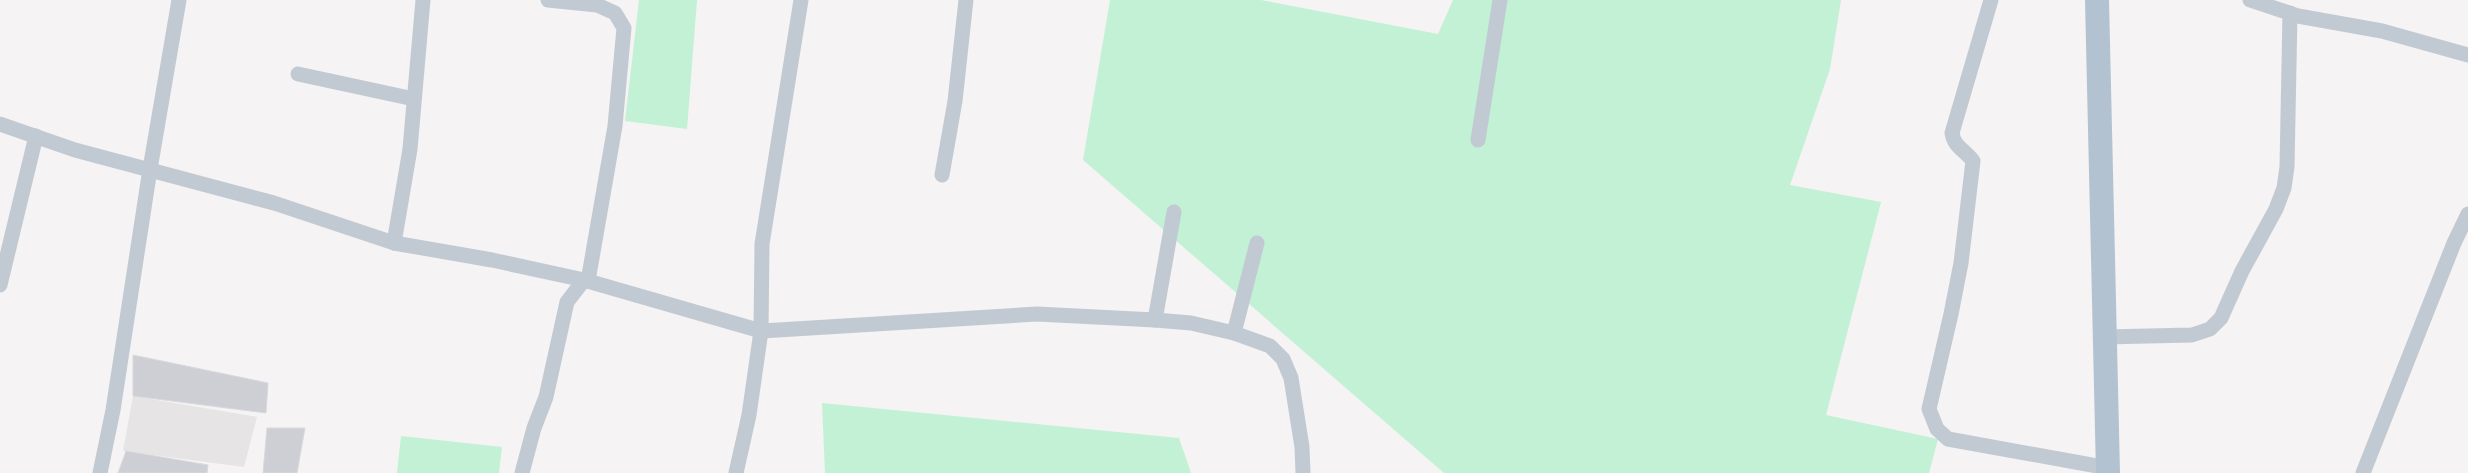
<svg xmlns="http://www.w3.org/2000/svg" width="2468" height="473" font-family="'Golos Text',sans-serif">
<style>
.education{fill:#e6e4e5}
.green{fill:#c3f1d5}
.building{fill:#cdcfd5;stroke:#d7d9de}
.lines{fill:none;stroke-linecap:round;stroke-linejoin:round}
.minor{stroke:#c1cad2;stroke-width:15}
.primary{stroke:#b3c2d1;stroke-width:24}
</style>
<rect width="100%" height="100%" fill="#f5f3f3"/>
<polygon class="education" points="133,396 257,417 244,467 123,451"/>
<g class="green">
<polygon points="639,0 697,0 687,129 625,121"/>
<polygon points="1110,0 1261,0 1438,34 1453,0 1841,0 1830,69 1790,185 1881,202 1826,415 1938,439 1929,473 1444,473 1083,160"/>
<polygon points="822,403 1179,438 1191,473 825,473"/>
<polygon points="401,436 502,447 499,473 397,473"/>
</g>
<g class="building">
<polygon points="133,355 268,383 266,413 133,396"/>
<polygon points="267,428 305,428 297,473 263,473"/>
<polygon points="126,451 208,465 207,473 118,473"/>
</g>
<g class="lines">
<g class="minor">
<polyline points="548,0 597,5 615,13 624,28 615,126 588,281"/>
<path d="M1991,0L1952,133C1954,147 1965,150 1973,161L1961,263L1951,314L1929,409L1937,429L1948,439L2108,468"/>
<polyline points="2250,0 2298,16 2382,31 2468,55"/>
<polyline points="298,74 414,99"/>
<polyline points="0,124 75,150 274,203 394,243 492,260 584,280 761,331 1037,314 1155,320 1191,323 1234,333 1270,346 1283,359 1291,378 1302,447 1303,473"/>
<polyline points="1478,140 1500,0"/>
<polyline points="942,175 955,101 966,0"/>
<polyline points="394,243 410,149 423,0"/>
<polyline points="0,285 36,136"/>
<polyline points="1155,320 1174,212"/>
<polyline points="1234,333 1257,243"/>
<polyline points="2104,337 2192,335 2210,329 2221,318 2242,271 2276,209 2284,188 2287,167 2290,13"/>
<polyline points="100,473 113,410 150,169 179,0"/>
<polyline points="522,473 534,428 546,397 567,302 584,280"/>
<polyline points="736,473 749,415 761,331 762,244 801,0"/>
<polyline points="2363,473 2454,243 2468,214"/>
</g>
<polyline class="primary" points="2097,0 2108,473"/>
</g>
</svg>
